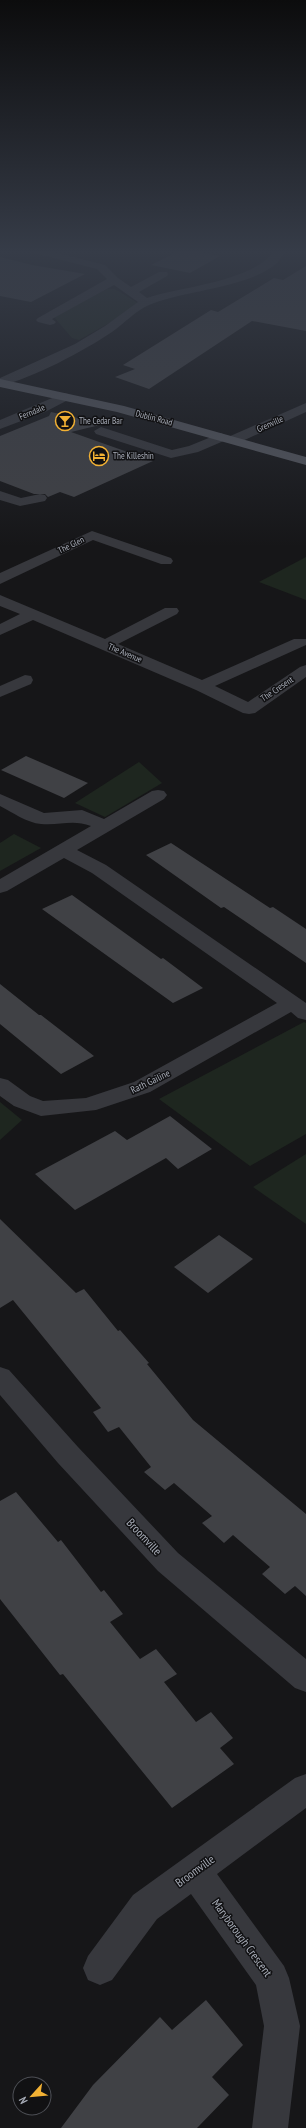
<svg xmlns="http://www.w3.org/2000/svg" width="306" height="2128" font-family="'PT Sans Narrow',sans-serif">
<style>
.green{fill:#1e261f}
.building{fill:#404145}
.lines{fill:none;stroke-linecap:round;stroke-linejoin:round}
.minor{fill:#37383d;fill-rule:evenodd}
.major{fill:#53555c;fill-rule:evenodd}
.labels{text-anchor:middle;stroke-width:3;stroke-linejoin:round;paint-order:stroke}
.far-street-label{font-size:9px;fill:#a8adb8;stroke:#111113}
.far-poi-label{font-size:9px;fill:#a8adb8;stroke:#111113;text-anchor:start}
.street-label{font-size:10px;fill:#a8adb8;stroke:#111113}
.near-street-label{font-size:12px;fill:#a8adb8;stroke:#111113}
</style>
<rect width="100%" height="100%" fill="#161618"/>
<g class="green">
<polygon points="107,289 115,289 141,305 79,340 72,338 54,317"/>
<polygon points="306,557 306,600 259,582"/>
<polygon points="139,762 162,783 105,817 75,803"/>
<polygon points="14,834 41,848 0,871 0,843"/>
<polygon points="304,1022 306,1023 306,1134 250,1166 159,1099"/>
<polygon points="0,1102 22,1120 0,1140"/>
<polygon points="306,1154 306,1224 253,1187"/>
</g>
<g class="building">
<polygon points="183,249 220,256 190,273 151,265"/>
<polygon points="0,257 32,265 85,274 31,302 0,296"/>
<polygon points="306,266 306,331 252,321 149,389 115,377 135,369 123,365 211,310 218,312 274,278 283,280"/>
<polygon points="51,412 104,424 71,432 153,461 74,497 60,492 48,497 45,494 34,494 0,481 0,436 49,416"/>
<polygon points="26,756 56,769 88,783 64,798 1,770"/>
<polygon points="171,843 270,908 273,907 306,929 306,963 224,907 221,908 146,855"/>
<polygon points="72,895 161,959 163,958 203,988 173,1003 42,909"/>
<polygon points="0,984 39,1015 41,1015 94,1056 61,1074 0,1024"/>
<polygon points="170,1116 212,1149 178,1169 166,1158 75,1210 35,1174 115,1131 127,1140"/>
<polygon points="0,1219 76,1293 84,1289 118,1331 120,1330 149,1363 147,1364 193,1420 306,1514 306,1596 295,1586 285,1594 262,1574 270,1567 233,1535 224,1543 202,1523 212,1516 174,1483 165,1490 144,1472 151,1467 119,1427 108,1432 93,1412 101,1408 13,1300 0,1308"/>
<polygon points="219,1235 253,1259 208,1293 174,1267"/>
<polygon points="16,1492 58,1542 61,1540 101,1592 104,1590 123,1614 110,1622 140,1659 156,1649 177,1674 164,1682 196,1722 211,1712 233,1738 220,1748 234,1764 172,1808 63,1674 60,1675 0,1599 0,1501"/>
<polygon points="206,2000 243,2045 212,2077 229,2095 197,2128 61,2128 93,2085 160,2017 172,2030"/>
</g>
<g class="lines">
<g class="minor">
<path d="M25,249H42L105,265L118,278L131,287L159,272H167L168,274L167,276L139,292L147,298C183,286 254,282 276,249H286C284,253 281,258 278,262C251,288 183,290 149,305C135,311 125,323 112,332C82,352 35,377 0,386V378L75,344L105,326L138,302L114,285L52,319L56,322L54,324L50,325L38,322L36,320L38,318L107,279L97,269L26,251Z"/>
<polygon points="64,393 68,394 70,397 68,400 45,412 0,429 0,420"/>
<polygon points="306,403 306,412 238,443 233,444 226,440 228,437"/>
<polygon points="101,427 172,450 189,446 221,433 228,437 226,440 198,452 171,458 96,434 94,431"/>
<polygon points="0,491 21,498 40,494 45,495 47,498 45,501 20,506 0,500"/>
<polygon points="92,531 171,558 173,561 171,564 161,564 93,540 0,584 0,573"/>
<polygon points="0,595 105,639 165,608 177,608 179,611 177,614 118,644 202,680 294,639 306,639 306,645 215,686 248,702 300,667 306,665 306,677 255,713 249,714 243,713 196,690 33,620 0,635 0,624 20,614 0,606"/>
<polygon points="25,675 31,676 33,680 31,684 0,697 0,686"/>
<path d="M158,790L164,791L167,795L164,799L77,850L106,865L306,1003V1020L298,1018L291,1012L150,1092L96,1110L41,1116L14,1106L0,1096V1078L8,1080L30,1096L43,1101L86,1098L134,1082L277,1003L92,873L64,858L7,891L0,893V879L91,826C72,819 59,826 41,824C27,823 12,812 0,806V794L44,813L82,810L104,819L152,791Z"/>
<polygon points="0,1367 9,1370 78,1447 178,1553 306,1659 306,1692 295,1688 158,1571 58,1463 0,1395"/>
<polygon points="306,1774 306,1808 217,1874 284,1966 289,1978 300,2026 288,2128 252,2128 264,2026 256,1985 191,1894 157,1919 112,1980 100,1985 88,1980 83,1968 88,1956 133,1895 295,1778"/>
</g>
<polygon class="major" points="0,379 124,406 306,457 306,465 117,412 0,387"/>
</g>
<linearGradient id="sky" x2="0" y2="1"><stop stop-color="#0c0c0d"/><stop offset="0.46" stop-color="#363c48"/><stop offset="1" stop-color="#363c48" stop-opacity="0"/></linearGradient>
<rect width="306" height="547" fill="url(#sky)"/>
<defs>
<symbol id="bar-ring" viewBox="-11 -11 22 22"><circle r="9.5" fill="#111113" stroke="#f2b134" stroke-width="1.5"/><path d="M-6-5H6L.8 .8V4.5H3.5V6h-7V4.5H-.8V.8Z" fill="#f2b134"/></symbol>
<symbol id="hotel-ring" viewBox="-11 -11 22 22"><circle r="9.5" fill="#111113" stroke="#f2b134" stroke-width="1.5"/><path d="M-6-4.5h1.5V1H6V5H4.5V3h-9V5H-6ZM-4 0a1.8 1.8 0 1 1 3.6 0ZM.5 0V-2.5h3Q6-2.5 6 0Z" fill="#f2b134"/></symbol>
</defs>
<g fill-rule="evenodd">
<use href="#bar-ring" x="54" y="410" width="22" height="22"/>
<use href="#hotel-ring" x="88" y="445" width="22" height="22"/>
</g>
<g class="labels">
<g class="far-street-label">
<text transform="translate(32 412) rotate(-23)" y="3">Ferndale</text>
<text transform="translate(154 418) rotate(15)" y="3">Dublin Road</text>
<text transform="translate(270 424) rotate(-24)" y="3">Grenville</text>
<text transform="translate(71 545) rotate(-26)" y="3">The Glen</text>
<text transform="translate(125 653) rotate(23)" y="3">The Avenue</text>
<text transform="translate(277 689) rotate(-34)" y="3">The Cresent</text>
</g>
<g class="far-poi-label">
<text x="79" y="424">The Cedar Bar</text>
<text x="113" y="459">The Killeshin</text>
</g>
<g class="street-label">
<text transform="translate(150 1081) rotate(-26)" y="4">Rath Gailine</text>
</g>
<g class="near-street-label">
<text transform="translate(144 1537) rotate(47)" y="4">Broomville</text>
<text transform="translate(195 1871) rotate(-36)" y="4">Broomville</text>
<text transform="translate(242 1938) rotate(54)" y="4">Maryborough Crescent</text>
</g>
</g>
<g transform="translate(32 2096) rotate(243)"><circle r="19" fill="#111113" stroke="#4d4f55"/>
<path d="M0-3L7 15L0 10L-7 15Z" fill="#f2b134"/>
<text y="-6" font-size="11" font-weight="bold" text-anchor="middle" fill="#a8adb8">N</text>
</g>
</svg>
